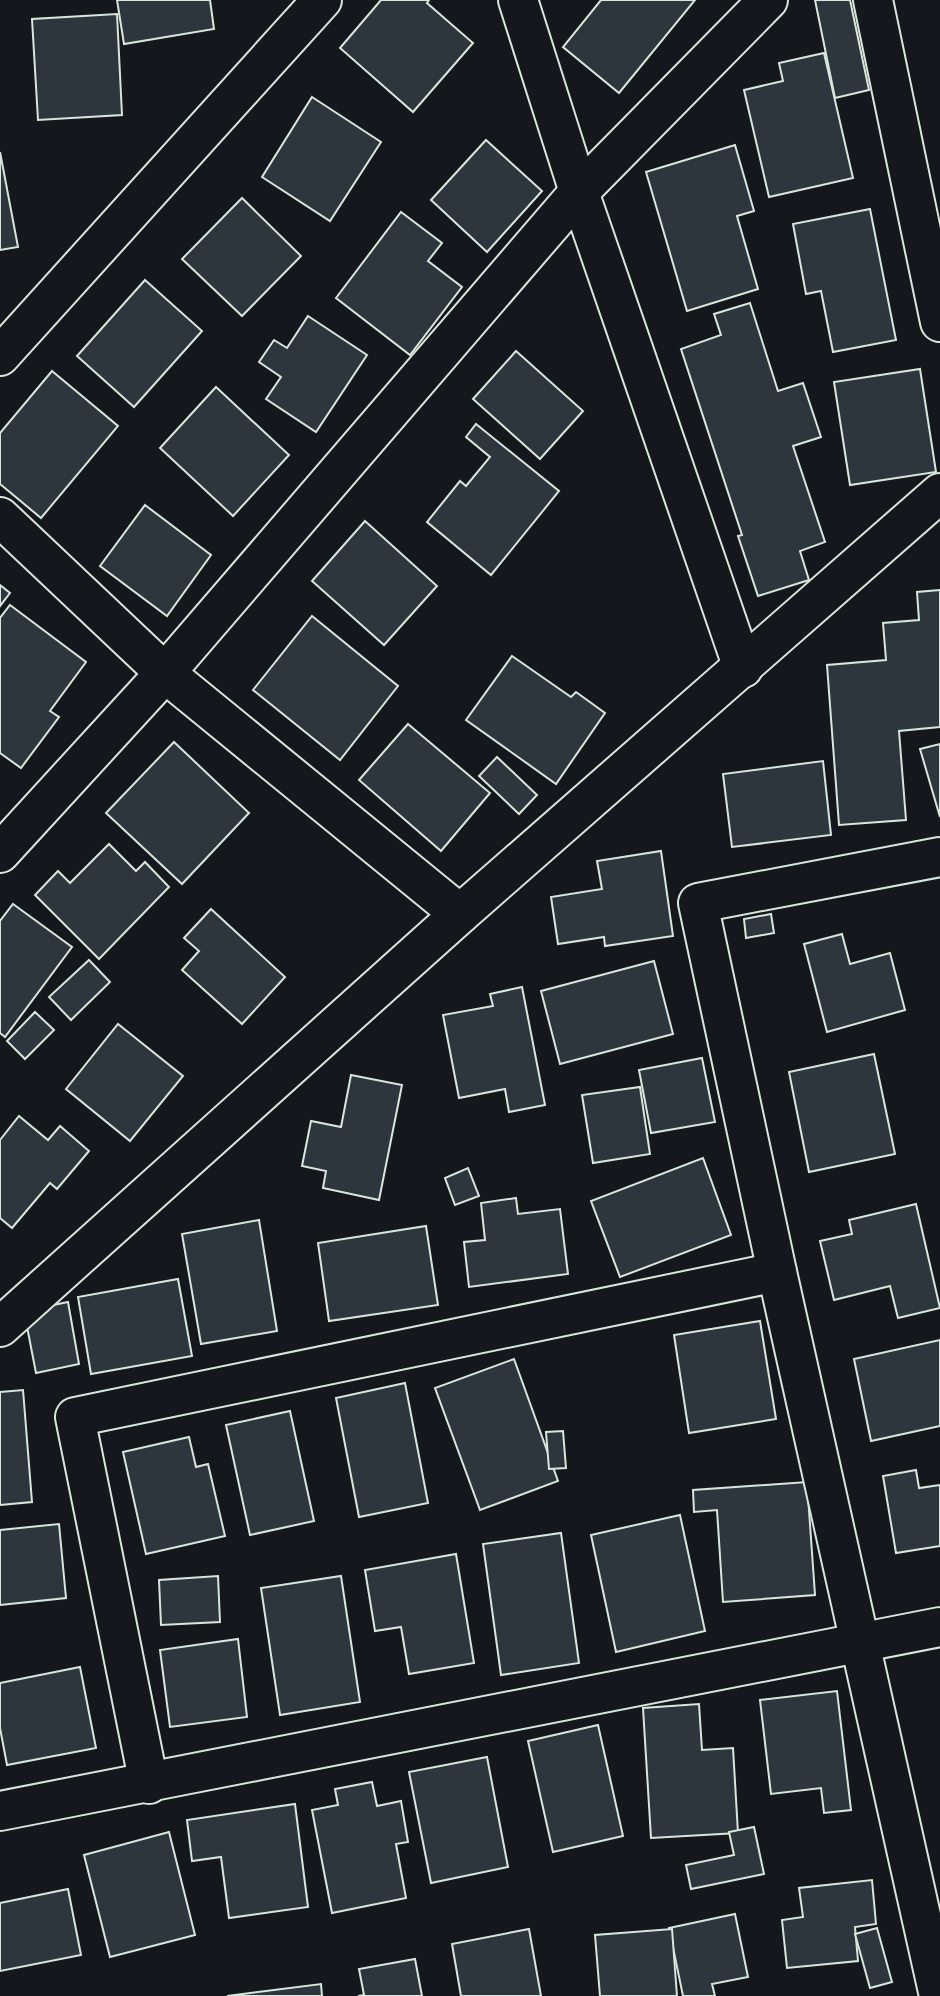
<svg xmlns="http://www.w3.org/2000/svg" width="940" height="1996" font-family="'Noto Sans',sans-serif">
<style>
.building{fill:#2c363c;stroke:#d8e6dc;stroke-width:2}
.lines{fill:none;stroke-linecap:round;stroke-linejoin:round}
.minor-casing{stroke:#d8e6dc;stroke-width:42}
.minor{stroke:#14181c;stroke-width:38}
</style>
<rect width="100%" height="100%" fill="#14181c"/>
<g class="building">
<polygon points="117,0 210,0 214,29 124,44"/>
<polygon points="381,0 429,0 427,3 473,43 413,112 340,48"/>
<polygon points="601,0 695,0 619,93 563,47"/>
<polygon points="815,0 850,0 869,90 835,98"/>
<polygon points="117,14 122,115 38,120 32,19"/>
<polygon points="824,53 853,178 769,197 744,90 783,81 779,63"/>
<polygon points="312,97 381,142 330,221 262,177"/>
<polygon points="486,140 542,191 487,252 431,200"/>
<polygon points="735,145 754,211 737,216 758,289 687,311 646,172"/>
<polygon points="0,152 18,247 0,250"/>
<polygon points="242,198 301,256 242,316 182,259"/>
<polygon points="870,209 896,340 833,352 821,291 806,294 793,224"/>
<polygon points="401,212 442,243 428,261 462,287 410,355 336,298"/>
<polygon points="145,280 202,331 134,407 77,356"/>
<polygon points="750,303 778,391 803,383 821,437 793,446 825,542 800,551 809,580 758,596 738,536 742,535 681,349 721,335 714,314"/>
<polygon points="308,316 367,355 316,432 266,399 281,377 259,362 274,340 287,348"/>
<polygon points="516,351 583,411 540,459 473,399"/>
<polygon points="920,369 936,472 850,485 834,382"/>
<polygon points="52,371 118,426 41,518 0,484 0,433"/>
<polygon points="216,387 289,455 233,516 160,448"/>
<polygon points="476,424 559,491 491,575 427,522 460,481 466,486 490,457 466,437"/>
<polygon points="145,505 211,555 167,616 100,566"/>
<polygon points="365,521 437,586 384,645 312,581"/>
<polygon points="0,585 10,593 0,606"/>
<polygon points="940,590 940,727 899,731 906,820 839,825 827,665 886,660 883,623 919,620 917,592"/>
<polygon points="10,605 86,662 50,711 59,717 21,768 0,753 0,618"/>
<polygon points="312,616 398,686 340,760 253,690"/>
<polygon points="512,656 571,697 576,692 605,713 556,784 466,720"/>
<polygon points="408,724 490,793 441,851 359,780"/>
<polygon points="174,742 249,813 182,884 106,813"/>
<polygon points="940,744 940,817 920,749"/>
<polygon points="497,757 537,795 519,814 479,776"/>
<polygon points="823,761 831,835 732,847 723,774"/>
<polygon points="109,844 136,871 145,862 169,887 99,959 35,895 58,871 70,883"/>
<polygon points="661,851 673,936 605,946 604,937 558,944 551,897 602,889 597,861"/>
<polygon points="13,904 72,947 5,1037 0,1033 0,921"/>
<polygon points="211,909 285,977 242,1024 182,970 199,951 184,938"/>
<polygon points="771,914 774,933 746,938 744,919"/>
<polygon points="842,934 850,964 890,953 905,1010 827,1032 804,944"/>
<polygon points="89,960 110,982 71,1020 49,997"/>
<polygon points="654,961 673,1034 560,1064 541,991"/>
<polygon points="522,987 545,1105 509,1112 505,1089 459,1098 443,1015 493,1006 490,994"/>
<polygon points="35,1012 54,1030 25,1059 7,1041"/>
<polygon points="118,1024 183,1076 130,1141 66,1089"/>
<polygon points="874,1054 895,1154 809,1172 789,1072"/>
<polygon points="702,1058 715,1122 651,1133 639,1070"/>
<polygon points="351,1075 402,1085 379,1200 323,1188 326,1171 302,1166 311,1121 341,1127"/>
<polygon points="640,1087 650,1154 593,1163 582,1095"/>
<polygon points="19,1116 48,1140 60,1126 89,1151 57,1189 50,1183 12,1228 0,1218 0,1140"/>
<polygon points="703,1158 731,1235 620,1277 591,1201"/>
<polygon points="468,1168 479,1196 455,1205 445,1178"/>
<polygon points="516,1198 518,1214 560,1209 568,1274 469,1287 464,1242 485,1240 481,1203"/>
<polygon points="916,1204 940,1308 898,1318 890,1286 834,1300 820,1241 852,1234 849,1220"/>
<polygon points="259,1220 277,1331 201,1344 182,1234"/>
<polygon points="426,1226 438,1305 329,1321 318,1243"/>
<polygon points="178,1279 192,1356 91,1374 78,1297"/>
<polygon points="68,1302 79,1364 36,1373 24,1311"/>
<polygon points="760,1321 776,1419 689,1433 674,1335"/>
<polygon points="940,1340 940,1426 871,1441 854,1359"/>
<polygon points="514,1359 558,1481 480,1510 435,1388"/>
<polygon points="405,1383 428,1503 359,1517 336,1398"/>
<polygon points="23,1390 32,1502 0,1505 0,1392"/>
<polygon points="290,1411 314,1521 250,1535 226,1425"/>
<polygon points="563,1431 566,1468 549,1469 546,1432"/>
<polygon points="189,1437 196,1467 208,1464 225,1536 146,1554 123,1452"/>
<polygon points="916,1470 919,1488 940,1485 940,1546 896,1553 883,1476"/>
<polygon points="807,1482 815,1595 723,1602 717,1510 694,1512 693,1490"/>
<polygon points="680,1515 705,1631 616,1652 591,1535"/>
<polygon points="59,1524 66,1598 0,1605 0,1530"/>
<polygon points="561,1533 579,1663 501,1675 483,1544"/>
<polygon points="456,1554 474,1663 409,1674 401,1627 375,1631 365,1570"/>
<polygon points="218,1576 220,1622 161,1625 159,1580"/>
<polygon points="341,1576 360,1702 280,1715 261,1588"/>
<polygon points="238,1639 247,1717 170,1727 160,1650"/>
<polygon points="80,1667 96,1748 7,1765 0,1728 0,1683"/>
<polygon points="837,1691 851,1810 824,1813 821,1788 771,1794 760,1700"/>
<polygon points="699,1704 702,1750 733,1748 738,1833 651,1838 643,1708"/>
<polygon points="598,1725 623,1836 553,1852 528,1741"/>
<polygon points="487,1757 508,1867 431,1883 409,1772"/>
<polygon points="372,1782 377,1806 401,1801 408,1842 396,1844 406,1898 332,1913 312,1810 338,1805 335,1789"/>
<polygon points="295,1804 308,1907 229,1918 221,1857 192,1861 187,1820"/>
<polygon points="754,1827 764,1874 691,1889 686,1865 734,1855 729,1832"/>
<polygon points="169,1832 195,1935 110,1957 84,1855"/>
<polygon points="872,1880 876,1924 855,1927 858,1961 787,1968 782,1920 803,1917 799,1888"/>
<polygon points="68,1889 81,1955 0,1971 0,1903"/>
<polygon points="735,1914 748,1977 712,1984 715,1996 683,1996 669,1928"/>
<polygon points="877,1928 892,1982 870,1988 855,1934"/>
<polygon points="529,1929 541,1996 461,1996 452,1944"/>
<polygon points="672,1929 677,1996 600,1996 595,1935"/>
<polygon points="415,1959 422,1996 358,1996 364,1995 359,1969"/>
<polygon points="321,1984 322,1996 227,1996"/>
</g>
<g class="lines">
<defs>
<g id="minor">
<polyline points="518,0 579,192 743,668"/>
<polyline points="873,0 940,322"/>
<polyline points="0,356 322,0"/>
<polyline points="0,517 165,673 460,914"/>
<polyline points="0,853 165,673 579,192 768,0"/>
<polyline points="0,1327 460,914 940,493"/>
<polyline points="149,1784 75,1417 777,1272"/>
<polyline points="0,1811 940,1627"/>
<polyline points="939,1996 777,1272 698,903 940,857"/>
</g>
</defs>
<use href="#minor" class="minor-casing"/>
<use href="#minor" class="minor"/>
</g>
</svg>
